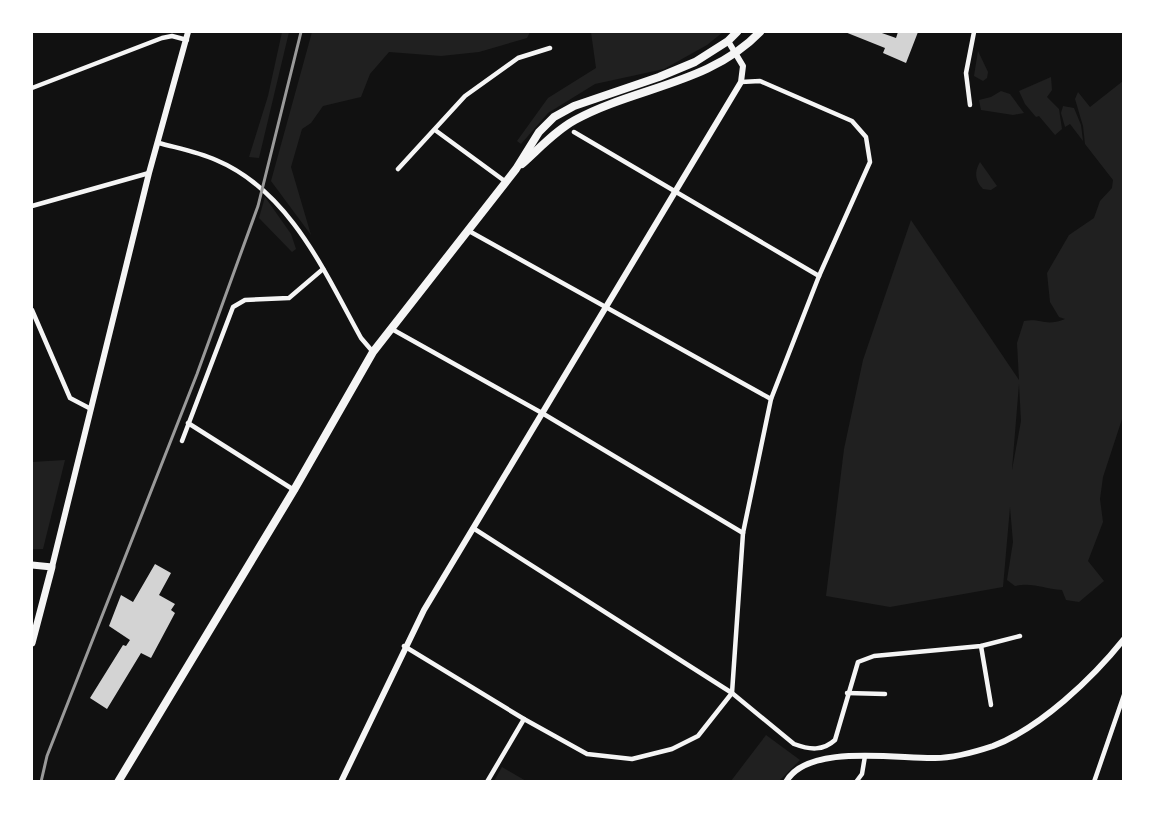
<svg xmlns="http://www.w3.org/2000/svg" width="1155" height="813" font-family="'Asap Condensed',sans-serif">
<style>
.green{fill:#202020;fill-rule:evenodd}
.building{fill:#d3d3d3}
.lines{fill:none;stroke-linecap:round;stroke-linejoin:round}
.minor{stroke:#f5f5f5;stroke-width:4.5}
.tertiary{stroke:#f5f5f5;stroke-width:6}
.secondary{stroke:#f5f5f5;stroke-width:7}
.primary{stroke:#f5f5f5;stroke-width:8}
.rail{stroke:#9a9a9a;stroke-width:3}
</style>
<rect width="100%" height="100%" fill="#111"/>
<g class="green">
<polygon points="282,32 289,32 259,158 249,157 268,96"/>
<polygon points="312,32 530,32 527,38 479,52 441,56 389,52 370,74 361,97 323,106 311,123 302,129 291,167 311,235 271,181"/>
<polygon points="591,32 723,32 707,45 664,69 595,84 548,113 521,144 517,141 548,98 596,68"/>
<polygon points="978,51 988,72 987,78 983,81 974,76"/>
<polygon points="1051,77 1052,90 1047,97 1059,109 1062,129 1055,135 1039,116 1036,117 1025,104 1019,91"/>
<path d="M1123,81V416L1103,477L1100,499L1103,522L1088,561L1104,581L1079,602L1066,600L1062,590C1043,589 1034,582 1015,586L1007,580L1013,542L1010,507L1003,587L890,607L826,596L844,449L863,360L911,220L1019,380L1017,343L1024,321C1042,318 1045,327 1065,319L1059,317L1050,302L1047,273L1069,235L1094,218L1100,201L1112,188L1113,180L1085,144L1083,126L1075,99L1078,92L1090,107ZM1019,384L1021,421L1012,470V469Z"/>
<polygon points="1001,91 1010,94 1024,113 1013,115 981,110 979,100 991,97"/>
<polygon points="1063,106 1074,108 1081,125 1083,141 1070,124 1065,127 1061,113"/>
<path d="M980,162L997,186L991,190L983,189C975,181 974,172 980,162Z"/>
<polygon points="265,197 291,234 296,249 292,252 259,218"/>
<polygon points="65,460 43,549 32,549 32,462"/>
<polygon points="766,735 800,760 779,781 731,781"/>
<polygon points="502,767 526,781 494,781"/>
</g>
<g class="building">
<polygon points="845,32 879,32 896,38 898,32 918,32 906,63 883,53 885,48"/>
<polygon points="155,564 171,573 159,595 175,604 171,610 175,613 151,658 141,653 107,709 90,698 123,645 126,646 130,640 109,626 121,595 133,602"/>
</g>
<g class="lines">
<g class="minor">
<polyline points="32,88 162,38 172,36 187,40"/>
<polyline points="970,105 966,73 974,32"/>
<polyline points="435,130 506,182"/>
<polyline points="574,132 819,276"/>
<path d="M159,143C177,148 198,152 216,160C290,191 325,273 361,338L373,352"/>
<polyline points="398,169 465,96 518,58 550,48"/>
<polyline points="32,206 149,173"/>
<polyline points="469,231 771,399"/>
<polyline points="32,310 70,398 91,409"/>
<polyline points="390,328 542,413 743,533"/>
<polyline points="188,423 294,490"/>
<polyline points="182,441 233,307 245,300 289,298 323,269"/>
<path d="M473,528L732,693L794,744C810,750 823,751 835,740L858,662L874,656L981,646L1020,636"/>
<polyline points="404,646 524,719 587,754 632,759 672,749 698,736 732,693 743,533 771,399 819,276 870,162 866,137 852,121 760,81 741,82"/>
<polyline points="981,646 991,705"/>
<polyline points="847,693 885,694"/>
<polyline points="487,782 524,719"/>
<polyline points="856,782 862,774 865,756"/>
<polyline points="1094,782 1124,695"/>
</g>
<g class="tertiary">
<polyline points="52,567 149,173 188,32"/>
<polyline points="341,782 424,610 741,82 743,66 728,41"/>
<path d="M786,782C807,743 898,759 935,758C954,758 975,752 993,746C1040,728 1092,679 1124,639"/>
</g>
<polyline class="secondary" points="32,565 52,567 32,643"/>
<g class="primary">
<path d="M522,164C539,149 555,131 575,120C635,87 710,84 760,32"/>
<polyline points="118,782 294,490 373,352 516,169 539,132 554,117 574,106 659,77 695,62 728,41 737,32"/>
</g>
<polyline class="rail" points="41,782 47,756 197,374 258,206 301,32"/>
</g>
<rect width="1155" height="813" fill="none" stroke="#ffffff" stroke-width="66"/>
</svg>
